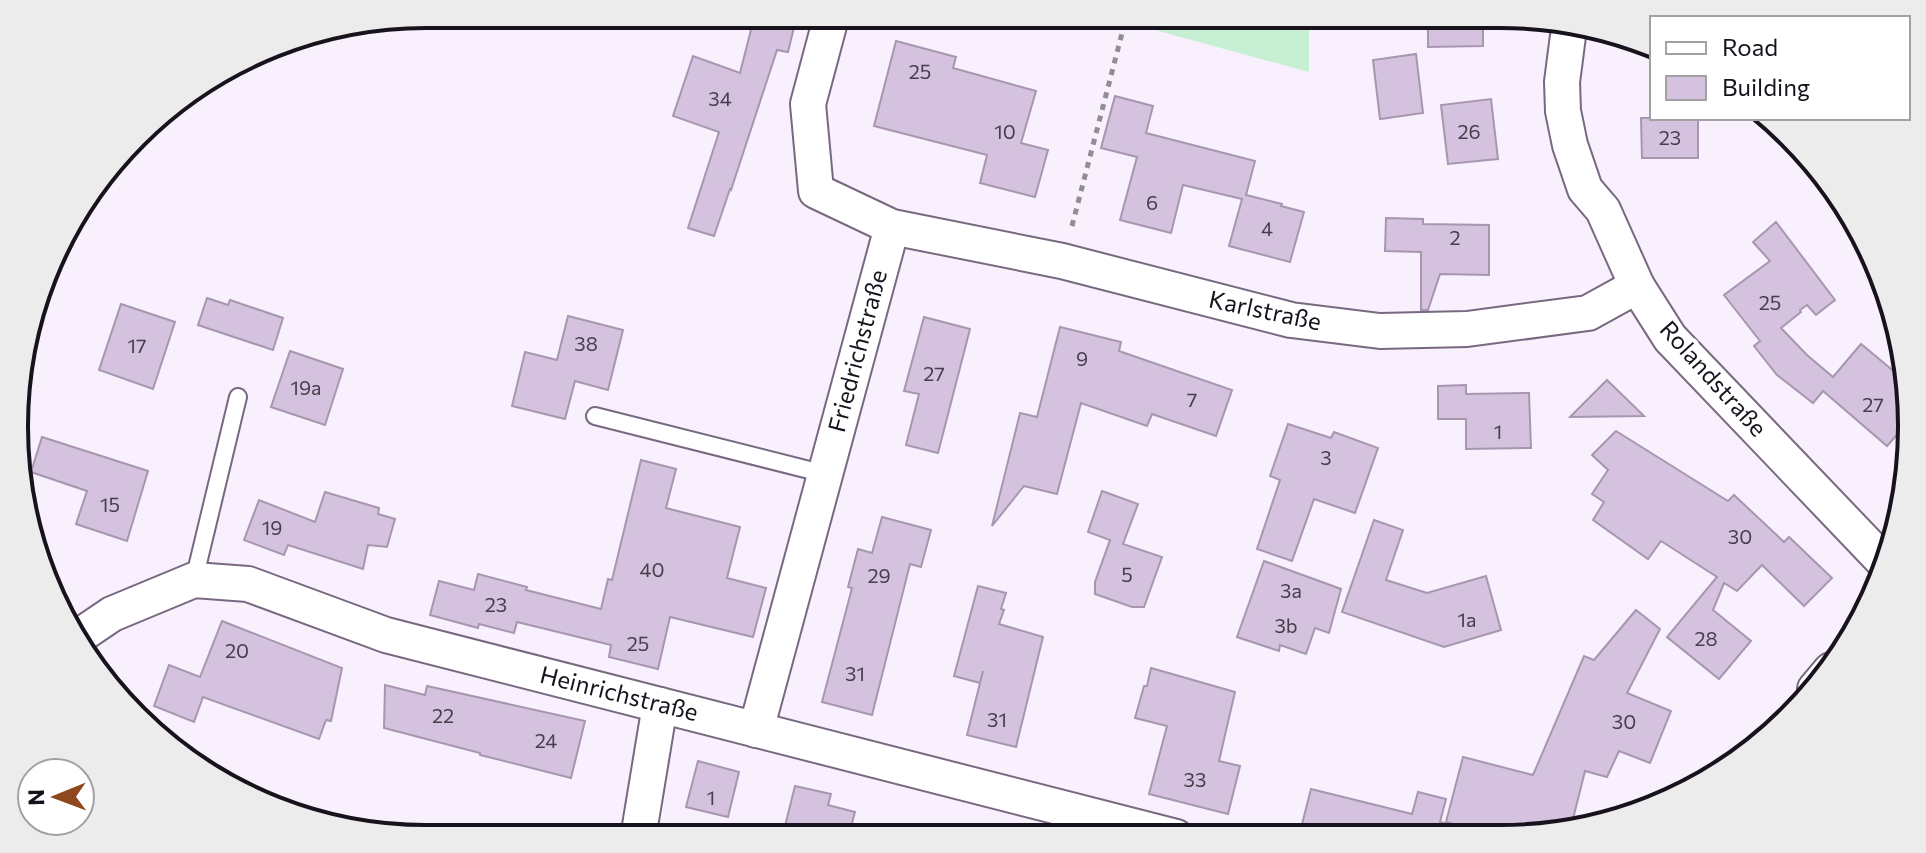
<svg xmlns="http://www.w3.org/2000/svg" width="1926" height="853" font-family="Commissioner,sans-serif">
<style>
.green{fill:#c6efd4}
.building{fill:#d4c2de;stroke:#a796b0;stroke-width:2}
.lines{fill:none;stroke-linecap:round;stroke-linejoin:round}
.service-casing{stroke:#786880;stroke-width:20}
.minor-casing{stroke:#786880;stroke-width:38}
.path{stroke:#938c97;stroke-width:5;stroke-dasharray:6 6;stroke-linecap:butt}
.service{stroke:#fff;stroke-width:16}
.minor{stroke:#fff;stroke-width:34}
.labels{text-anchor:middle;stroke-width:8;stroke-linejoin:round;paint-order:stroke}
.number-label{font-size:20px;fill:#473e4c}
.street-label{font-size:24px;fill:#18121c;stroke:#fff}
.rim{fill:none;stroke:#18121c;stroke-width:4}
</style>
<rect width="100%" height="100%" fill="#f8f0fc"/>
<polygon class="green" points="1101,14 1309,14 1309,72 1100,15"/>
<g class="building">
<polygon points="755,14 776,14 796,19 788,52 777,50 731,190 730,189 714,236 688,228 719,132 673,116 693,56 740,73"/>
<polygon points="1428,14 1483,14 1483,46 1428,47"/>
<polygon points="896,41 956,57 953,68 1036,91 1021,143 1048,150 1035,197 980,183 987,155 874,126"/>
<polygon points="1416,54 1423,113 1380,119 1373,60"/>
<polygon points="1115,96 1153,106 1146,133 1255,161 1246,195 1282,204 1281,206 1304,212 1290,262 1229,246 1242,199 1183,185 1171,233 1120,220 1137,157 1101,148"/>
<polygon points="1491,99 1498,159 1448,164 1441,105"/>
<polygon points="1641,118 1698,118 1698,158 1642,158"/>
<polygon points="1386,218 1423,219 1423,224 1489,225 1489,275 1440,274 1428,310 1421,310 1421,252 1385,251"/>
<polygon points="1776,222 1835,300 1816,315 1807,305 1800,310 1801,312 1781,328 1807,355 1833,377 1861,344 1902,378 1911,419 1887,446 1823,391 1813,403 1777,375 1754,346 1760,341 1724,295 1770,261 1753,242"/>
<polygon points="207,298 228,305 230,300 283,318 273,350 198,325"/>
<polygon points="121,304 175,322 153,389 99,370"/>
<polygon points="568,316 623,330 608,390 575,381 565,419 512,406 525,352 557,360"/>
<polygon points="924,317 970,329 938,453 906,445 919,394 904,391"/>
<polygon points="1060,327 1121,342 1119,351 1232,390 1216,436 1152,414 1147,426 1081,403 1057,494 1024,486 992,526 1020,413 1037,417"/>
<polygon points="290,351 343,369 325,425 271,407"/>
<polygon points="1607,380 1644,416 1570,417"/>
<polygon points="1466,385 1466,394 1529,393 1531,448 1466,449 1466,419 1438,419 1438,386"/>
<polygon points="1288,424 1331,438 1334,432 1378,448 1355,513 1314,499 1292,561 1257,549 1280,480 1270,476"/>
<polygon points="1616,431 1728,501 1734,495 1784,542 1789,537 1832,578 1804,606 1762,565 1737,591 1724,583 1713,610 1751,641 1719,679 1667,637 1717,577 1661,541 1648,559 1593,520 1604,502 1592,494 1608,470 1592,455"/>
<polygon points="42,437 148,471 127,541 76,524 87,491 31,472"/>
<polygon points="641,460 676,469 666,508 740,527 727,578 766,588 753,637 670,617 658,669 609,657 611,645 517,622 514,633 479,624 478,628 430,615 439,581 474,590 478,574 527,587 526,590 601,609 608,579 612,580"/>
<polygon points="1102,491 1138,504 1123,544 1162,557 1144,607 1132,607 1095,594 1095,582 1110,540 1088,532"/>
<polygon points="325,492 379,508 378,514 395,519 387,547 368,545 363,569 288,545 284,555 244,540 259,500 315,522"/>
<polygon points="882,517 931,530 921,567 910,564 872,715 822,702 852,588 848,587 858,549 872,553"/>
<polygon points="1374,520 1403,530 1386,580 1427,593 1486,576 1501,630 1444,647 1342,612"/>
<polygon points="1264,561 1341,589 1329,633 1315,628 1306,654 1280,645 1279,651 1237,637"/>
<polygon points="978,586 1006,593 1001,609 1004,610 999,624 1043,637 1016,747 967,735 983,671 980,683 954,676"/>
<polygon points="1636,610 1660,629 1627,693 1671,711 1650,763 1619,751 1607,777 1585,771 1570,831 1554,835 1502,836 1446,822 1463,757 1533,775 1584,656 1594,660"/>
<polygon points="222,621 342,668 331,721 326,720 319,739 203,697 194,722 154,706 169,665 200,677"/>
<polygon points="1151,668 1235,692 1219,761 1240,766 1228,814 1149,794 1167,726 1135,718 1144,686 1147,686"/>
<polygon points="385,685 425,695 427,686 585,721 571,778 480,755 480,753 384,728"/>
<polygon points="698,761 739,772 728,817 686,807"/>
<polygon points="795,786 831,794 828,805 855,812 848,838 782,838"/>
<polygon points="1311,789 1412,814 1418,792 1446,799 1440,822 1454,825 1453,836 1316,836 1300,832"/>
</g>
<g class="lines">
<defs>
<g id="service">
<polyline points="595,416 825,474"/>
<polyline points="194,580 238,397"/>
</g>
<g id="minor">
<polyline points="832,14 808,104 816,191 892,227 1062,261 1291,320 1380,331 1467,329 1588,313 1637,286"/>
<polyline points="1569,28 1562,82 1563,111 1570,145 1585,189 1603,210 1637,286 1670,338 1885,563"/>
<polyline points="75,639 112,614 194,580 248,584 386,635 1176,837"/>
<polyline points="1815,689 1831,670"/>
<polyline points="756,730 892,227"/>
<polyline points="638,838 660,705"/>
</g>
</defs>
<use href="#service" class="service-casing"/>
<use href="#minor" class="minor-casing"/>
<polyline class="path" points="1072,226 1127,14"/>
<use href="#service" class="service"/>
<use href="#minor" class="minor"/>
</g>
<g class="labels">
<g class="number-label">
<text x="920" y="79">25</text>
<text x="720" y="106">34</text>
<text x="1005" y="139">10</text>
<text x="1469" y="139">26</text>
<text x="1670" y="145">23</text>
<text x="1152" y="210">6</text>
<text x="1267" y="236">4</text>
<text x="1455" y="245">2</text>
<text x="1770" y="310">25</text>
<text x="586" y="351">38</text>
<text x="137" y="353">17</text>
<text x="1082" y="366">9</text>
<text x="934" y="381">27</text>
<text x="306" y="395">19a</text>
<text x="1192" y="407">7</text>
<text x="1873" y="412">27</text>
<text x="1498" y="439">1</text>
<text x="1326" y="465">3</text>
<text x="110" y="512">15</text>
<text x="272" y="535">19</text>
<text x="1740" y="544">30</text>
<text x="652" y="577">40</text>
<text x="1127" y="582">5</text>
<text x="879" y="583">29</text>
<text x="1291" y="598">3a</text>
<text x="496" y="612">23</text>
<text x="1467" y="627">1a</text>
<text x="1286" y="633">3b</text>
<text x="1706" y="646">28</text>
<text x="638" y="651">25</text>
<text x="237" y="658">20</text>
<text x="855" y="681">31</text>
<text x="443" y="723">22</text>
<text x="997" y="727">31</text>
<text x="1624" y="729">30</text>
<text x="546" y="748">24</text>
<text x="1195" y="787">33</text>
<text x="711" y="805">1</text>
</g>
<g class="street-label">
<text transform="translate(1265 311) rotate(12)" y="8">Karlstraße</text>
<text transform="translate(858 351) rotate(-75)" y="8">Friedrichstraße</text>
<text transform="translate(1713 379) rotate(48)" y="8">Rolandstraße</text>
<text transform="translate(619 694) rotate(14)" y="8">Heinrichstraße</text>
</g>
</g>
<path d="M0 0H1926V853H0ZM426 28H1500A398 398 0 0 1 1898 426V427A398 398 0 0 1 1500 825H426A398 398 0 0 1 28 427V426A398 398 0 0 1 426 28Z" fill="#edeced" fill-rule="evenodd"/>
<path class="rim" d="M426 28H1500A398 398 0 0 1 1898 426V427A398 398 0 0 1 1500 825H426A398 398 0 0 1 28 427V426A398 398 0 0 1 426 28Z"/>
<rect x="1650" y="16" width="260" height="104" fill="#ffffff" stroke="#a3a0a4" stroke-width="2"/>
<rect x="1666" y="42" width="40" height="12" fill="#ffffff" stroke="#a3a0a4" stroke-width="2"/>
<text x="1722" y="56" font-size="24" fill="#18121c">Road</text>
<rect x="1666" y="76" width="40" height="24" fill="#d4c2de" stroke="#a3a0a4" stroke-width="2"/>
<text x="1722" y="96" font-size="24" fill="#18121c">Building</text>
<g transform="translate(56 797) rotate(269)"><circle r="38" fill="#ffffff" stroke="#a3a0a4" stroke-width="2"/>
<path d="M0-6L14 30L0 20L-14 30Z" fill="#8d491d"/>
<text y="-12" font-size="22" font-weight="bold" text-anchor="middle" fill="#18121c">N</text>
</g>
</svg>
